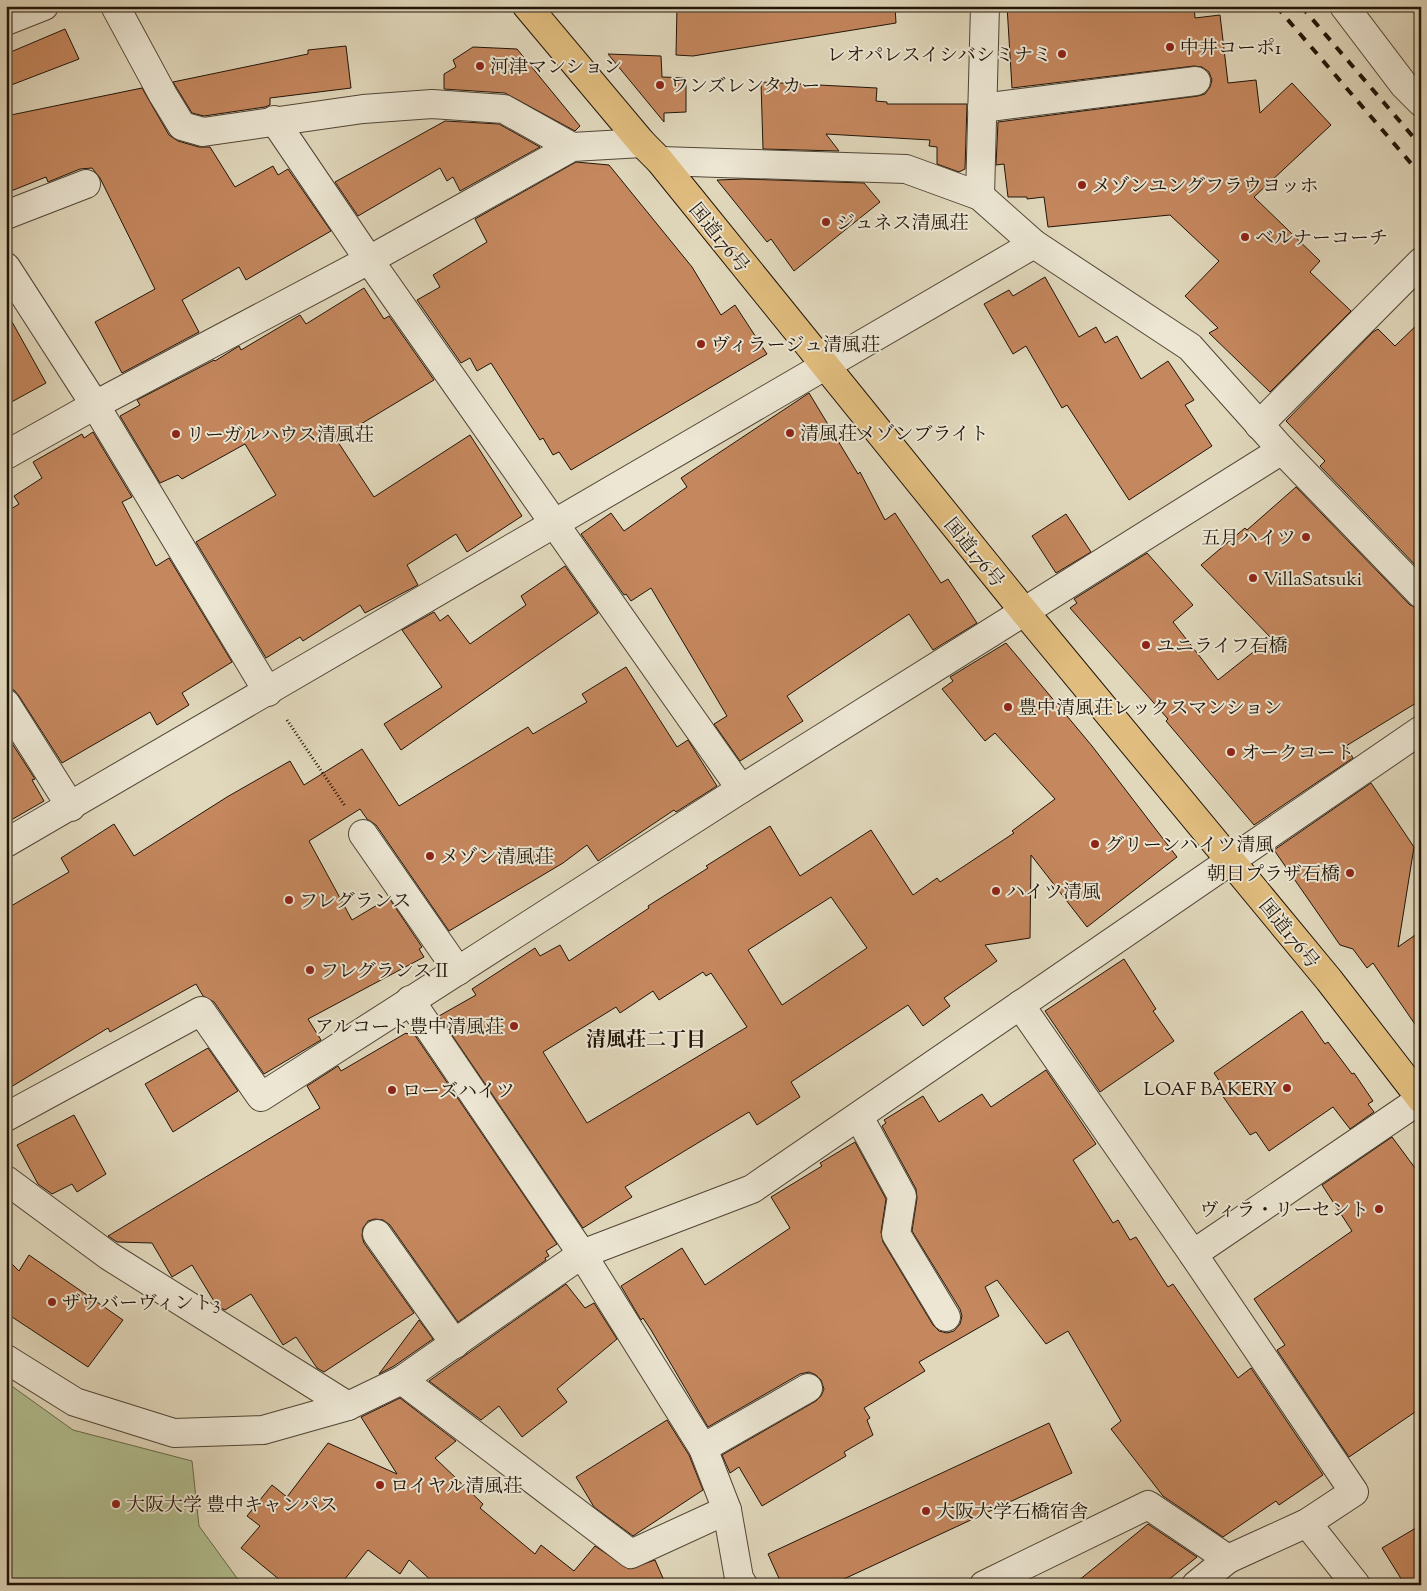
<svg xmlns="http://www.w3.org/2000/svg" width="1427" height="1591" font-family="'Sorts Mill Goudy','Noto Serif JP',serif">
<style>
.green{fill:#b2bf91;stroke:#696a4c}
.building{fill:#c5875e;stroke:#201408;fill-rule:evenodd}
.lines{fill:none;stroke-linecap:round;stroke-linejoin:round}
.minor-casing{stroke:#504535;stroke-width:30}
.highway-casing{stroke:#201408;stroke-width:30}
.path{stroke:#201408;stroke-width:3;stroke-dasharray:1 2.5;stroke-linecap:butt}
.minor{stroke:#ece6d3;stroke-width:28}
.highway{stroke:#e0bc7e;stroke-width:28}
.rail{stroke:#201408;stroke-width:4;stroke-dasharray:9 9;stroke-linecap:butt}
.poi-dot{fill:#8f2418;stroke:#ece6d3;stroke-width:2}
.labels{text-anchor:middle;stroke-width:4;stroke-linejoin:round;paint-order:stroke}
.poi-label{font-size:19px;fill:#201408;stroke:#ece6d3;text-anchor:start}
.street-label{font-size:19px;fill:#201408;stroke:#ece6d3}
.neighbourhood-label{font-size:20px;font-weight:bold;fill:#201408;stroke:#ece6d3}
</style>
<rect width="100%" height="100%" fill="#e1d8bc"/>
<filter id="stains"><feTurbulence type="fractalNoise" baseFrequency=".004" numOctaves="4"/><feColorMatrix values="0 0 0 0 .2 0 0 0 0 .09 0 0 0 0 .02 0 0 0 .5 -.17"/></filter>
<radialGradient id="worn" r=".72"><stop offset=".6" stop-color="#630" stop-opacity="0"/><stop offset="1" stop-color="#630" stop-opacity=".3"/></radialGradient>
<polygon class="green" points="6,1382 73,1430 192,1461 199,1526 242,1585 6,1585"/>
<g class="building">
<polygon points="677,6 895,6 896,23 693,56 676,55"/>
<polygon points="1007,6 1194,6 1195,18 1220,15 1228,83 1256,80 1260,113 1292,83 1331,125 1254,197 1320,261 1310,272 1351,311 1270,392 1209,333 1218,328 1185,296 1219,261 1170,215 1048,227 1044,197 1027,199 1027,197 1008,197 1004,164 996,165 998,122 1198,96 1205,94 1210,87 1212,80 1209,72 1202,67 1194,66 1012,88"/>
<polygon points="65,29 79,59 6,87 6,54"/>
<polygon points="346,46 351,88 270,98 270,105 265,107 204,116 192,113 173,82 308,54 308,50"/>
<polygon points="473,47 517,49 580,126 575,131 505,93 444,89 444,74 456,67 453,60"/>
<polygon points="608,54 661,56 662,77 686,78 686,112 664,113 664,122"/>
<polygon points="761,82 877,88 876,101 887,102 887,104 967,104 965,169 959,172 937,164 937,147 929,146 930,140 826,134 839,151 763,149"/>
<polygon points="142,88 169,135 178,141 199,147 210,147 235,187 273,166 278,175 288,169 331,231 246,280 239,267 182,300 199,332 122,373 95,322 155,289 100,178 92,168 80,169 48,182 46,177 6,193 6,116"/>
<polygon points="445,121 499,124 540,147 460,191 453,177 447,181 440,168 358,216 335,182"/>
<polygon points="576,162 609,165 692,267 721,315 735,305 767,354 571,470 559,452 553,455 543,438 540,440 491,363 477,371 470,358 461,363 417,300 440,287 433,275 487,242 475,219"/>
<polygon points="744,179 864,183 880,202 794,271 771,239 767,242 717,180"/>
<polygon points="1045,277 1079,337 1096,327 1105,343 1117,336 1141,379 1168,361 1194,400 1185,405 1212,446 1129,500 1067,405 1062,408 1026,346 1013,354 984,304 1009,290 1013,296"/>
<polygon points="364,288 384,319 389,316 434,380 336,439 374,497 470,435 522,516 467,552 456,534 407,565 418,585 365,613 360,605 303,641 300,637 266,658 196,542 276,495 245,444 182,479 178,475 160,483 120,416 140,405 137,400 214,360 215,361 239,346 241,350 300,315 306,324"/>
<polygon points="6,311 46,383 6,405"/>
<polygon points="1421,321 1421,571 1320,466 1325,461 1286,421 1373,332 1378,329 1395,346"/>
<polygon points="809,393 858,474 860,472 885,520 895,513 941,583 948,579 977,623 933,650 909,614 787,696 803,721 740,761 714,724 727,716 651,588 631,601 626,594 624,595 581,534 611,513 624,531 687,487 681,478"/>
<polygon points="93,432 132,497 122,502 156,566 169,558 232,662 182,693 189,705 157,725 150,712 62,763 19,696 14,690 6,689 6,512 19,504 14,496 42,478 33,462 82,434 84,438"/>
<polygon points="1296,487 1410,605 1421,609 1421,700 1346,746 1353,758 1254,825 1166,721 1168,719 1070,608 1077,603 1074,599 1147,553 1193,605 1173,622 1218,680 1271,638 1201,565 1245,528 1247,530"/>
<polygon points="1066,514 1091,552 1056,573 1032,536"/>
<polygon points="565,566 598,613 401,750 384,724 442,687 402,630 434,612 440,621 448,615 470,644 526,605 521,596"/>
<path d="M1006,643L1092,746L1177,857L1087,927L1031,855L1030,938L985,945L997,961L944,998L950,1006L923,1026L908,1005L791,1082L800,1097L757,1125L749,1112L625,1187L632,1197L583,1228L439,1016L476,995L472,989L535,948L540,956L560,945L569,961L649,908L648,906L708,868L706,866L770,826L800,876L871,830L913,895L937,878L940,882L1014,833L1012,831L1055,799L995,733L985,741L942,689L953,681L950,677ZM831,897L867,948L782,1005L748,950ZM703,972L706,976L711,973L747,1027L587,1123L543,1052L616,1007L620,1013L653,991L659,1000Z"/>
<polygon points="626,667 677,747 688,740 717,786 676,812 674,810 598,861 587,845 563,863 449,931 376,825 367,819 360,809 309,841 352,920 389,898 422,947 419,949 424,957 308,1019 321,1040 264,1074 214,1002 203,996 196,984 110,1032 108,1028 6,1090 6,909 69,872 61,858 114,824 134,856 227,797 290,761 304,785 362,749 399,806 528,727 533,734 587,702 582,694"/>
<polygon points="6,734 35,779 32,780 44,801 6,823"/>
<polygon points="1371,783 1414,847 1398,947 1421,931 1421,1033 1373,963 1367,968 1353,949 1340,945 1274,850"/>
<polygon points="1124,959 1156,1009 1153,1011 1174,1041 1100,1092 1045,1011"/>
<polygon points="1302,1011 1325,1044 1328,1042 1352,1074 1354,1073 1373,1101 1368,1104 1374,1112 1350,1129 1333,1107 1269,1151 1256,1132 1250,1135 1217,1088 1222,1085 1214,1073"/>
<polygon points="412,1031 557,1244 546,1251 549,1256 545,1258 546,1260 458,1322 390,1225 383,1220 375,1219 368,1221 363,1228 362,1236 364,1243 414,1313 324,1372 317,1368 296,1337 283,1345 251,1294 225,1310 217,1306 192,1265 172,1277 152,1243 117,1242 108,1236 320,1108 307,1086 338,1066 341,1071 406,1033 407,1034"/>
<polygon points="208,1048 238,1091 173,1132 145,1084"/>
<polygon points="1046,1070 1096,1144 1073,1160 1113,1223 1118,1220 1130,1240 1136,1237 1168,1287 1173,1284 1238,1378 1251,1368 1323,1475 1279,1505 1276,1501 1223,1537 1163,1496 1111,1429 1121,1421 1068,1331 1046,1344 997,1280 985,1287 999,1316 919,1362 925,1371 864,1408 870,1418 867,1420 873,1435 844,1452 846,1456 762,1506 739,1467 730,1473 722,1455 816,1401 821,1396 824,1389 821,1380 816,1375 809,1372 800,1374 708,1427 651,1330 643,1318 641,1320 621,1286 682,1248 705,1285 790,1228 771,1197 822,1166 820,1163 855,1142 886,1199 881,1232 883,1242 933,1325 939,1331 947,1333 954,1331 960,1324 962,1316 960,1309 912,1231 917,1198 916,1189 882,1126 886,1123 884,1120 923,1096 939,1122 982,1094 991,1107"/>
<polygon points="74,1115 106,1174 77,1192 72,1184 52,1194 38,1184 17,1145"/>
<polygon points="1392,1137 1421,1176 1421,1408 1349,1457 1277,1350 1285,1345 1254,1299 1352,1231 1322,1185"/>
<polygon points="29,1255 123,1320 88,1367 6,1313 6,1258 19,1271"/>
<polygon points="566,1284 585,1308 594,1303 617,1339 557,1389 567,1402 522,1437 499,1406 481,1420 429,1381"/>
<polygon points="419,1320 433,1339 394,1366 379,1374"/>
<polygon points="400,1398 456,1441 435,1458 483,1504 480,1508 535,1554 541,1545 574,1571 595,1546 629,1569 655,1560 666,1585 436,1585 409,1560 400,1574 368,1550 340,1585 286,1585 241,1548 260,1526 247,1516 272,1485 287,1497 328,1443 397,1474 361,1417"/>
<polygon points="667,1420 689,1455 703,1490 633,1536 594,1507 576,1477"/>
<polygon points="1049,1423 1072,1473 831,1585 782,1585 768,1554"/>
<polygon points="1148,1524 1197,1557 1162,1585 1073,1585"/>
<polygon points="1421,1525 1421,1585 1405,1585 1382,1548"/>
</g>
<g class="lines">
<defs>
<g id="minor">
<polyline points="115,6 163,95 182,126 203,132 363,109 432,104 504,109 572,147"/>
<polyline points="1344,6 1404,85 1421,102"/>
<polyline points="6,21 44,6"/>
<polyline points="982,108 1196,81"/>
<polyline points="274,120 369,260 741,789"/>
<polyline points="660,161 906,169 980,196 1034,244 1190,347 1282,450 1421,594"/>
<polyline points="980,196 985,6"/>
<polyline points="6,215 86,184"/>
<polyline points="6,267 95,405 268,692"/>
<polyline points="1259,425 1421,262"/>
<polyline points="6,455 95,405 369,260 572,147 642,143"/>
<polyline points="6,704 71,807"/>
<polyline points="363,834 458,971"/>
<polyline points="6,843 1034,244"/>
<polyline points="410,1000 582,1254 703,1448 727,1510 739,1578 743,1585"/>
<polyline points="1020,1005 1193,1254"/>
<polyline points="6,1117 201,1011 261,1097 741,789 1282,450"/>
<polyline points="859,1117 902,1196 896,1234 946,1317"/>
<polyline points="6,1180 109,1256 348,1406"/>
<polyline points="377,1234 455,1344"/>
<polyline points="6,1359 75,1402 174,1433 263,1430 348,1406 402,1380 582,1254 752,1189 1421,730"/>
<polyline points="402,1380 631,1554 727,1510"/>
<polyline points="703,1448 808,1388"/>
<polyline points="1307,1523 1356,1585"/>
<polyline points="984,1585 1148,1505 1228,1559"/>
<polyline points="1196,1585 1228,1559 1307,1523 1354,1492 1193,1254 1421,1099"/>
</g>
<polyline id="highway" points="527,6 642,143 660,161 1023,610 1329,980 1421,1099"/>
</defs>
<use href="#minor" class="minor-casing"/>
<use href="#highway" class="highway-casing"/>
<polyline class="path" points="287,720 345,806"/>
<use href="#minor" class="minor"/>
<use href="#highway" class="highway"/>
<g class="rail">
<polyline points="1276,6 1421,175"/>
<polyline points="1301,6 1421,146"/>
</g>
</g>
<g class="poi-dot">
<circle cx="1170" cy="47" r="5"/>
<circle cx="1062" cy="54" r="5"/>
<circle cx="480" cy="66" r="5"/>
<circle cx="660" cy="85" r="5"/>
<circle cx="1082" cy="185" r="5"/>
<circle cx="826" cy="222" r="5"/>
<circle cx="1245" cy="237" r="5"/>
<circle cx="701" cy="344" r="5"/>
<circle cx="790" cy="433" r="5"/>
<circle cx="176" cy="434" r="5"/>
<circle cx="1306" cy="537" r="5"/>
<circle cx="1253" cy="578" r="5"/>
<circle cx="1146" cy="645" r="5"/>
<circle cx="1008" cy="707" r="5"/>
<circle cx="1231" cy="752" r="5"/>
<circle cx="1095" cy="844" r="5"/>
<circle cx="430" cy="856" r="5"/>
<circle cx="1350" cy="873" r="5"/>
<circle cx="996" cy="891" r="5"/>
<circle cx="289" cy="900" r="5"/>
<circle cx="310" cy="970" r="5"/>
<circle cx="514" cy="1026" r="5"/>
<circle cx="1287" cy="1088" r="5"/>
<circle cx="392" cy="1090" r="5"/>
<circle cx="1379" cy="1209" r="5"/>
<circle cx="52" cy="1302" r="5"/>
<circle cx="380" cy="1485" r="5"/>
<circle cx="116" cy="1504" r="5"/>
<circle cx="926" cy="1511" r="5"/>
</g>
<g class="labels">
<g class="poi-label">
<text x="1180" y="54">中井コーポ1</text>
<text x="1052" y="61" text-anchor="end">レオパレスイシバシミナミ</text>
<text x="490" y="73">河津マンション</text>
<text x="670" y="92">ワンズレンタカー</text>
<text x="1092" y="192">メゾンユングフラウヨッホ</text>
<text x="836" y="229">ジュネス清風荘</text>
<text x="1255" y="244">ベルナーコーチ</text>
<text x="711" y="351">ヴィラージュ清風荘</text>
<text x="800" y="440">清風荘メゾンブライト</text>
<text x="186" y="441">リーガルハウス清風荘</text>
<text x="1296" y="544" text-anchor="end">五月ハイツ</text>
<text x="1263" y="585">VillaSatsuki</text>
<text x="1156" y="652">ユニライフ石橋</text>
<text x="1018" y="714">豊中清風荘レックスマンション</text>
<text x="1241" y="759">オークコート</text>
<text x="1105" y="851">グリーンハイツ清風</text>
<text x="440" y="863">メゾン清風荘</text>
<text x="1340" y="880" text-anchor="end">朝日プラザ石橋</text>
<text x="1006" y="898">ハイツ清風</text>
<text x="299" y="907">フレグランス</text>
<text x="320" y="977">フレグランスⅡ</text>
<text x="504" y="1033" text-anchor="end">アルコート豊中清風荘</text>
<text x="1277" y="1095" text-anchor="end">LOAF BAKERY</text>
<text x="402" y="1097">ローズハイツ</text>
<text x="1369" y="1216" text-anchor="end">ヴィラ・リーセント</text>
<text x="62" y="1309">ザウバーヴィント3</text>
<text x="390" y="1492">ロイヤル清風荘</text>
<text x="126" y="1511">大阪大学 豊中キャンパス</text>
<text x="936" y="1518">大阪大学石橋宿舎</text>
</g>
<g class="street-label">
<text transform="translate(720 237) rotate(51)" y="7">国道176号</text>
<text transform="translate(975 552) rotate(51)" y="7">国道176号</text>
<text transform="translate(1290 933) rotate(51)" y="7">国道176号</text>
</g>
<g class="neighbourhood-label">
<text x="646" y="1046">清風荘二丁目</text>
</g>
</g>
<rect width="1427" height="1591" fill="none" stroke="#e1d8bc" stroke-width="25"/>
<rect x="8" y="8" width="1412" height="1576" fill="none" stroke="#201408" stroke-width="2.5"/>
<rect x="12" y="12" width="1402" height="1566" fill="none" stroke="#201408"/>
<rect width="100%" height="100%" filter="url(#stains)"/>
<rect width="100%" height="100%" fill="url(#worn)"/>
</svg>
